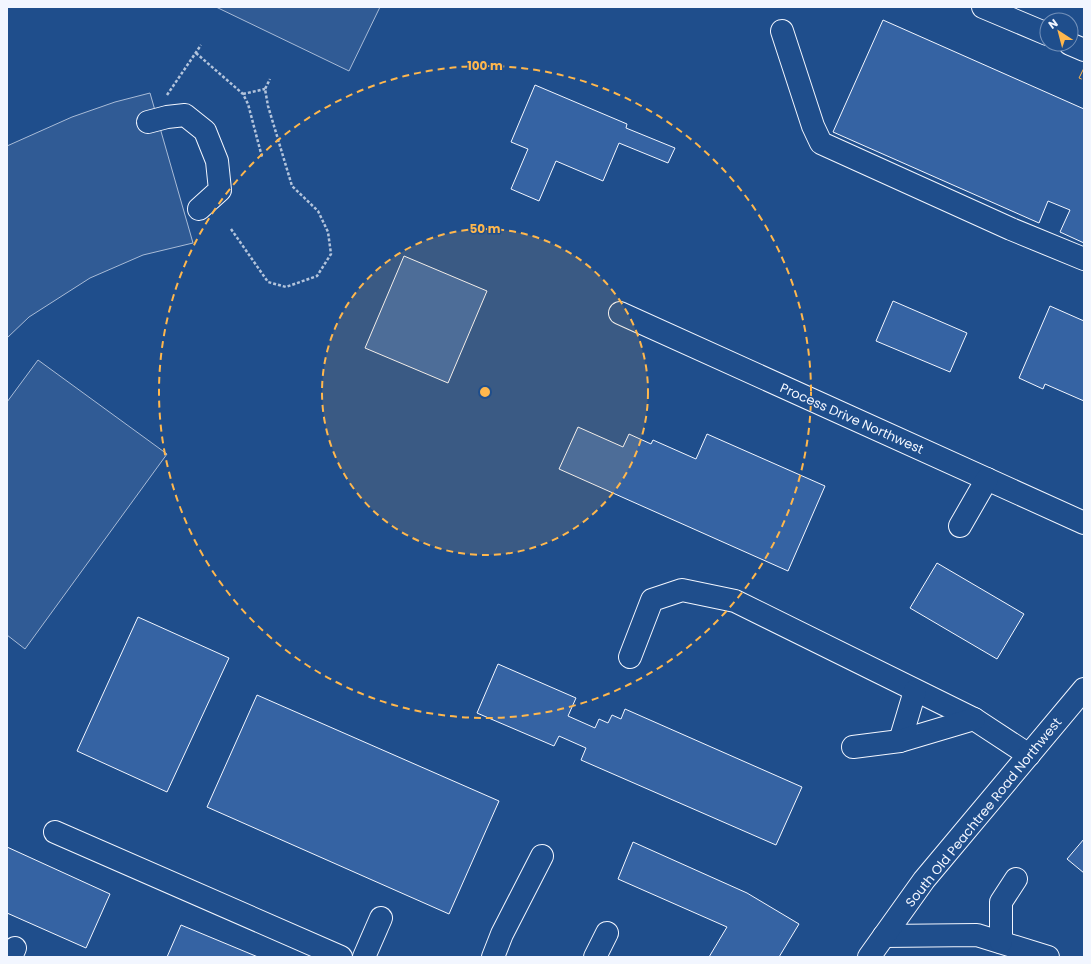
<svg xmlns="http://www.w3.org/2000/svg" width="1091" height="964" font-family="Poppins,sans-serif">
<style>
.built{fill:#305b95;stroke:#a8bbd7}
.building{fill:#3563a3;stroke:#f2f6ff}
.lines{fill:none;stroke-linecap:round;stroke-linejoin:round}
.minor-casing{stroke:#f2f6ff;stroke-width:24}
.path{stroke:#b3c4dc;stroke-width:2.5;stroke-dasharray:3 2;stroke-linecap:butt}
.minor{stroke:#1f4e8c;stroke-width:22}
.power{stroke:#ffb74d;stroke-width:1;stroke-dasharray:14 3 2 3;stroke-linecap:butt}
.ring{fill:none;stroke:#ffb74d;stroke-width:2;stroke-dasharray:7 5}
.labels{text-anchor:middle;stroke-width:3;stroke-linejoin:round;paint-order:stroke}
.street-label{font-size:13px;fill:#f2f6ff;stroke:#1f4e8c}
.centre{fill:#ffb74d;stroke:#1f4e8c;stroke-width:2}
.ring-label{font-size:12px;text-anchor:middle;font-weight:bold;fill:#ffb74d;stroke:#1f4e8c;stroke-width:3;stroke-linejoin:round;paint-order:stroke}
</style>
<rect width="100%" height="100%" fill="#1f4e8c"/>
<g class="built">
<polygon points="216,7 380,7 349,71"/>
<polygon points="150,93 193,243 143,255 90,278 29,317 7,338 7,146 72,117 115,102"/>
<polygon points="38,360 167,454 25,649 7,635 7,402"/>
</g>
<g class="building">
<polygon points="883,20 1084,109 1084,243 1060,232 1070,210 1048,201 1039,223 833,132"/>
<polygon points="535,85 627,124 626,128 675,148 668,163 619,143 603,181 556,161 539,201 511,189 528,149 511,142"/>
<polygon points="404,256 487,291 448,383 365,348"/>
<polygon points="893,301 967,333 950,372 876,341"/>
<polygon points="1050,306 1084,321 1084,401 1045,384 1043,389 1019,378"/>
<polygon points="578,427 623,447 629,434 651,444 653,440 696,459 707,434 825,486 788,571 559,469"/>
<polygon points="937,563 1024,614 997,659 910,608"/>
<polygon points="138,617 229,658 167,792 77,751"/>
<polygon points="498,664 576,698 568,716 595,728 599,719 608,723 612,715 621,719 625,709 802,787 776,845 581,760 586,748 559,736 554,746 477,713"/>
<polygon points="257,695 499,801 449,914 207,807"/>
<polygon points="1084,839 1084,873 1067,859"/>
<polygon points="633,842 747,893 799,924 779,957 709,957 727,927 618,879"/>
<polygon points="7,847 110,894 86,948 7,913"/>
<polygon points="181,925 258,957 167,957"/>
</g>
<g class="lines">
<defs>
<g id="minor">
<polyline points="983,7 1047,34"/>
<polyline points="782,31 813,126 821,143 1011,229 1084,259"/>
<polyline points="1070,44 1084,50"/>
<polyline points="148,122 167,117 185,115 205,131 217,161 220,190 199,209"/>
<polyline points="620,313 1084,523"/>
<polyline points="960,526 987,479"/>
<polyline points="630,657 652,600 682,590 735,601 974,719 1029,755"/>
<polyline points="900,741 915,691"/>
<polyline points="853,747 900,741 974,719"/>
<polyline points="55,832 341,957"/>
<polyline points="884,936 977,935 1048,957"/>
<polyline points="1001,942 1001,902 1016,879"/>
<polyline points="11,957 15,948"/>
<polyline points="364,957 381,918"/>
<polyline points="493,957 502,934 542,856"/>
<polyline points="595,957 607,933"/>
<polyline points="869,957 924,880 1084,689"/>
</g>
</defs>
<use href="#minor" class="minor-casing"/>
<g class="path">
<polyline points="196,53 243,94 248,104 262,157"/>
<polyline points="243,94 265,89"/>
<polyline points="167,95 201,45"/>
<polyline points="231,229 268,282 286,287 317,276 331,254 328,232 318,211 292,186 268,106 265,89 270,79"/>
</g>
<use href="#minor" class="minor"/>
<polyline class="power" points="1084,68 1079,78 1084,80"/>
</g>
<circle cx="485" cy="392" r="163" fill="#ffb74d" fill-opacity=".12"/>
<g class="ring">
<circle cx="485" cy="392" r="163"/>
<circle cx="485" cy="392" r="326"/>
</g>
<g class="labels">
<g class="street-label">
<text transform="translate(852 418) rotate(24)" y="5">Process Drive Northwest</text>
<text transform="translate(983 812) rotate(-51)" y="5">South Old Peachtree Road Northwest</text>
</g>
</g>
<circle cx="485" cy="392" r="6" class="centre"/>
<g class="ring-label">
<text x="485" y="70">100 m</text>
<text x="485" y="233">50 m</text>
</g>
<rect width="1091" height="964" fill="none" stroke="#f2f6ff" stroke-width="16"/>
<g transform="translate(1059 32) rotate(324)"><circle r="19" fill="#1f4e8c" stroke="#7391ba"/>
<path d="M0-3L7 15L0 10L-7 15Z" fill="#ffb74d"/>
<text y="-6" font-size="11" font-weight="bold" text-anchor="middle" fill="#f2f6ff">N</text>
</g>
</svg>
